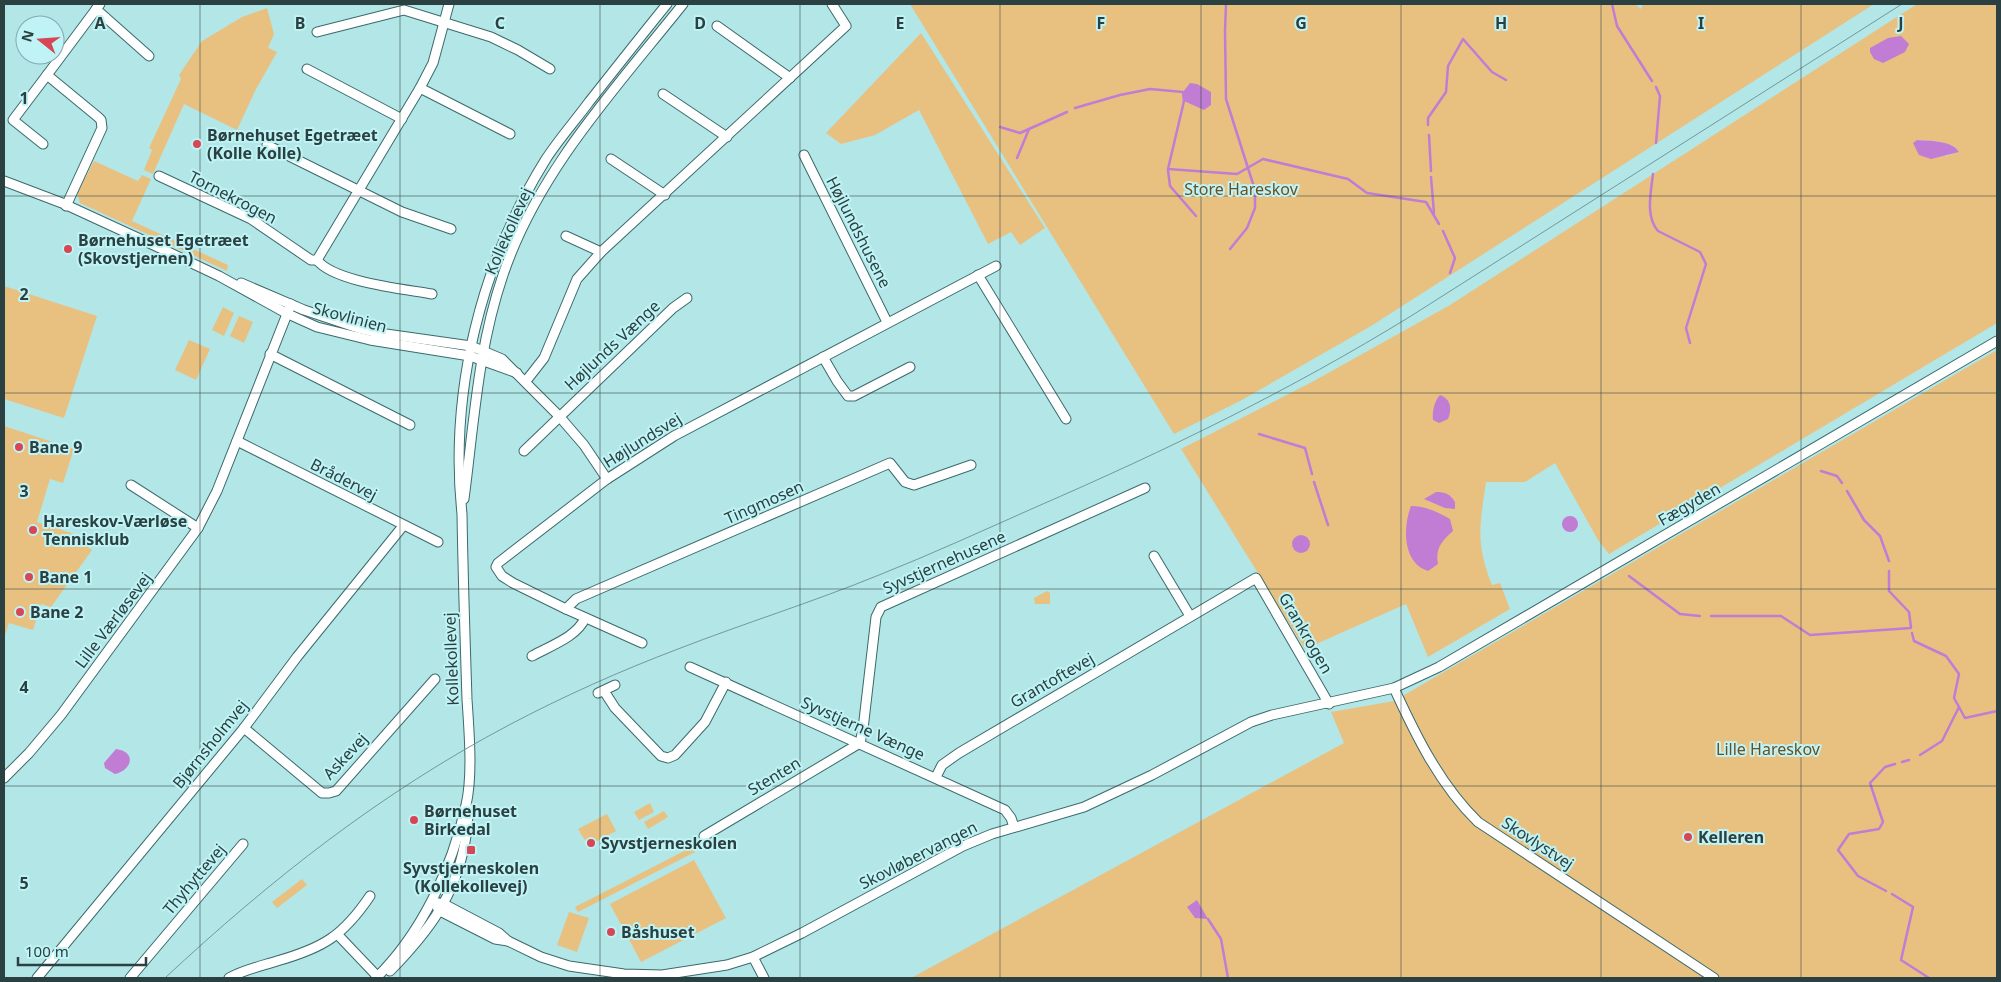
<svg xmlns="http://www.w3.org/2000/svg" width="2001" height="982" font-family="'Noto Sans',sans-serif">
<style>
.green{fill:#e8c181;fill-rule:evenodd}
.water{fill:#c17cd4}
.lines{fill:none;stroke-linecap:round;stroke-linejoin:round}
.stream{stroke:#c17cd4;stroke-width:2.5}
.minor-casing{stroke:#3b6a6c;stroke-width:11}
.minor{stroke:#fff;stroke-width:9}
.tram{stroke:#739899;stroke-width:1}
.grid{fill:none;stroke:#2b4040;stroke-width:1;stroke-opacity:0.55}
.poi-dot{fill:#d64654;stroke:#c0f3f5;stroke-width:2}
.labels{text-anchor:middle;stroke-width:4;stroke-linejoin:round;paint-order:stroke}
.poi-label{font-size:16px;font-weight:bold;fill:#2b4040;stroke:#c0f3f5;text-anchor:start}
.park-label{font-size:16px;fill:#694f23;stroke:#c0f3f5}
.street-label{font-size:16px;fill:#2b4040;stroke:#c0f3f5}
.grid-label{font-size:16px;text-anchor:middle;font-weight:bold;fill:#2b4040;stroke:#c0f3f5;stroke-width:4;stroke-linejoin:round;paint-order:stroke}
</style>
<rect width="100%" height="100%" fill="#b3e6e7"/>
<g class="green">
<polygon points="910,4 1635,4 1641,9 1643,4 1874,4 1371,326 1240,401 1174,434"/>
<path d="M1917,4H1997V323L1609,554L1598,540L1555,463L1525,482H1486C1480,525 1475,542 1492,585L1500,583L1510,609L1428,657L1406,604L1305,649L1181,449L1312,382L1450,305ZM1917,140C1929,141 1952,140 1959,152L1946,156Z"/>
<polygon points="267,8 274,34 268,48 277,52 255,91 237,130 184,104 153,174 144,170 152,150 149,148 181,79 179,75 202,41 242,17"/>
<polygon points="921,33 1045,228 1020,245 1011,232 988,244 919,110 875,135 841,144 826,133"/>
<polygon points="94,161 138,181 142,175 151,179 132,221 228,265 227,271 80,203 77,193"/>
<polygon points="4,286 97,316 64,418 4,399"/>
<polygon points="223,307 234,313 224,336 212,330"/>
<polygon points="239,316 253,322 244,343 230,336"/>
<polygon points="189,340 210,349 196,380 175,370"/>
<polygon points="1997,350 1997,978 911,978 1344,743 1331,712 1394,701"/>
<polygon points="4,426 74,449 63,483 50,479 37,522 74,534 79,541 92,550 51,607 41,604 33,630 9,623 4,638"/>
<polygon points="1047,591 1050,593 1050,604 1035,604 1034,598"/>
<polygon points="650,803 654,812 639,820 634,812"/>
<polygon points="664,811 668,817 648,829 644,822"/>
<polygon points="607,814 616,831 594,843 584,839 578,829"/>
<polygon points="692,847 695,852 578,912 575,907"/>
<polygon points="694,860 726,918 641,962 610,904"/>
<polygon points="302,879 307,885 277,908 272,902"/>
<polygon points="569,912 589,918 577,952 557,945"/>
</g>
<g class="water">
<polygon points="1901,36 1909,44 1905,52 1883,63 1874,59 1870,52 1870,48 1888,38"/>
<polygon points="1190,83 1197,84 1211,92 1211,105 1204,110 1184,101 1183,92"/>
<path d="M1917,140C1929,141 1952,140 1959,152L1931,159L1919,155L1913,143Z"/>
<path d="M1440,395C1451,399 1452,409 1448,419L1439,423L1433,420C1432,413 1434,401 1440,395Z"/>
<path d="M1436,492C1445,492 1450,494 1455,502V509L1445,508L1424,499Z"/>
<path d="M1411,506C1425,506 1438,512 1450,519L1453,531C1442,541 1435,548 1438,564L1428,571C1402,563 1403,526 1411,506Z"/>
<circle cx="1570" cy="524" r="8"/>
<circle cx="1301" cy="544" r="9"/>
<path d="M116,749C137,752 132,770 115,774L105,768L104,763Z"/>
<polygon points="1197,900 1208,919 1195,918 1187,907"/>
</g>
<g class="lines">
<g class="stream">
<polyline points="1226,4 1225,31 1226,99 1255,190 1255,208 1247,228 1230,249"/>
<polyline points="1612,4 1617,26 1652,81"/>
<polyline points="1656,87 1660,96 1656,143"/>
<polyline points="1075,108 1120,95 1150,89 1183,92 1184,101 1168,169 1237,174 1263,159 1348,179 1367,193 1426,202 1439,224"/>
<polyline points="1428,125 1428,118 1446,92 1448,66 1463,39 1492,72 1506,80"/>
<polyline points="1000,127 1020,133 1067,112"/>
<polyline points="1429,135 1431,171"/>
<polyline points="1017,158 1029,129"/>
<polyline points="1168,170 1170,186 1196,216"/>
<path d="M1653,174C1651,192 1645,216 1658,231L1700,252L1706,264L1686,328L1690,343"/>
<polyline points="1431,177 1434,213"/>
<polyline points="1443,231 1455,258 1450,273"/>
<polyline points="1259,434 1305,448 1312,474"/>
<polyline points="1821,471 1837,476 1842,483"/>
<polyline points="1314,482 1328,525"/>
<polyline points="1847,491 1864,520 1880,536 1889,561"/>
<polyline points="1889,571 1889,591 1909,612 1911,627"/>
<polyline points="1629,576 1680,614 1700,616"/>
<polyline points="1711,616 1781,616 1810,635 1911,628"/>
<polyline points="1912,633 1914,641 1946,656 1959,674 1954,698 1959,707 1942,741 1920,755"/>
<polyline points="1959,707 1965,718 1997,711"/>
<polyline points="1902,762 1909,760"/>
<polyline points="1886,891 1858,876 1838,850 1849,834 1879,829 1883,822 1870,783 1885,767 1895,764"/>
<polyline points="1892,894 1913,907 1901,960 1929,978"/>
<polyline points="1208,919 1221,939 1228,978"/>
</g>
<defs>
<g id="minor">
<polyline points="96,9 149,56"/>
<polyline points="717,26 790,78"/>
<polyline points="317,32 404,10 491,37 518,50 550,69"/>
<polyline points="307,69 402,119"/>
<polyline points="420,88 510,134"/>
<polyline points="663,94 727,137"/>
<polyline points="43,144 13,120 47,75"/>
<polyline points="267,145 402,212 451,229"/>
<polyline points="804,155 887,322"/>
<polyline points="611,159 665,195"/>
<polyline points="159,176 251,219 311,260 317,260 420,88 433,63 449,4"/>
<polyline points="4,181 62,203 162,249 219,276 286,313 317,327 370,340 470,356 517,373"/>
<polyline points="66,206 102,128 101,120 98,117 47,75 100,4"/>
<polyline points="566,236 601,252"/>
<path d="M317,260C334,282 404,289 432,294"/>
<polyline points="978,275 1066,419"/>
<polyline points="241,283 304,310 358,328 379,333 471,346 502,359 559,416 584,445 607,479"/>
<polyline points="270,354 410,425"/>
<polyline points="823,357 837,381 848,396 854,396 910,367"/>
<polyline points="526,381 544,358 577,279 601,252 846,26 832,4"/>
<polyline points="237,441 438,542"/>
<polyline points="524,451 673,308 687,298"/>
<polyline points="131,485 198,528"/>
<path d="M464,499C474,423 478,348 503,275C538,171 616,88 683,4"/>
<polyline points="1154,556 1190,616"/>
<polyline points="566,609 576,599 890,463 905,482 914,485 971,465"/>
<polyline points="642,643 566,609 513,583 502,576 496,567 498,563 607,479 674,436 996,266"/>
<path d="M532,656C550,646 577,637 585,618"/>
<polyline points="690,667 1005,810 1011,818 1014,827"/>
<path d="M1394,688C1416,736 1440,785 1478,822L1714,978"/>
<polyline points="604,691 615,708 661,756 668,758 675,755 705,722 726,682"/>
<polyline points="598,693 615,685"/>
<polyline points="244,728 322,793 329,793 336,791 435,679"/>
<polyline points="936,777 942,765 959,753 1256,578 1329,704"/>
<polyline points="4,778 29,753 61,715 198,528 217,491 291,304"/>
<polyline points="704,836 860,743 863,729 876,617 881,607 1145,488"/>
<polyline points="432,902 444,904 499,933 508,941 541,957 569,966 624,974 662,975 727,965 753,957 802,933 963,846 992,834 1084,807 1152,775 1251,722 1272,715 1394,688 1439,667 1997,341"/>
<polyline points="437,907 440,911 495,939 508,941"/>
<polyline points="338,935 378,977"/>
<polyline points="753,957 764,978"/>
<path d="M390,971C428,932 455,897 465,842C467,830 469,820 467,808"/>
<polyline points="37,978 244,728 297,657 403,526"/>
<polyline points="130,978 243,844"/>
<path d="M229,978C243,970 261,966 277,961C323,948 343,936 370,896"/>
<path d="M376,978C422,933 452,868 466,805C473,775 469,731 467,699C465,638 463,576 462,514C449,392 481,263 546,159C559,139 575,121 589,102C615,69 641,36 667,4"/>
</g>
</defs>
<use href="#minor" class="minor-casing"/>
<use href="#minor" class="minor"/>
<path class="tram" d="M165,978C270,880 382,792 509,725C564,696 620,671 678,649C745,623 813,602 879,575C932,554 984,530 1036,507C1167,450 1289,391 1411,316L1902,4"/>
</g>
<path class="grid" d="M200,4V978M400,4V978M600,4V978M800,4V978M1000,4V978M1201,4V978M1401,4V978M1601,4V978M1801,4V978M4,196H1997M4,393H1997M4,589H1997M4,786H1997"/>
<g class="poi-dot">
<circle cx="197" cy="144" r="5"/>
<circle cx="68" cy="249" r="5"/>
<circle cx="19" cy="447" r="5"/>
<circle cx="33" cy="530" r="5"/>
<circle cx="29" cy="577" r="5"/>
<circle cx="20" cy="612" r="5"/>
<circle cx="414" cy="820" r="5"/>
<circle cx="1688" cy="837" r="5"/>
<circle cx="591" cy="843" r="5"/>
<rect x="466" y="845" width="10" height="10" rx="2.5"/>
<circle cx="611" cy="932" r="5"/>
</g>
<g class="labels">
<g class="poi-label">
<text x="207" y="141">Børnehuset Egetræet<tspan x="207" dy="18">(Kolle Kolle)</tspan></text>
<text x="78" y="246">Børnehuset Egetræet<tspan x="78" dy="18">(Skovstjernen)</tspan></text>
<text x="29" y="453">Bane 9</text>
<text x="43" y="527">Hareskov-Værløse<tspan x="43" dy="18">Tennisklub</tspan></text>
<text x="39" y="583">Bane 1</text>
<text x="30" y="618">Bane 2</text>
<text x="424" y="817">Børnehuset<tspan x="424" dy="18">Birkedal</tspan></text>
<text x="1698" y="843">Kelleren</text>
<text x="601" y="849">Syvstjerneskolen</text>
<text x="471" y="874" text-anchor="middle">Syvstjerneskolen<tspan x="471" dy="18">(Kollekollevej)</tspan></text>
<text x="621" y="938">Båshuset</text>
</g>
<g class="park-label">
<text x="1241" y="195">Store Hareskov</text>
<text x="1768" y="755">Lille Hareskov</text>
</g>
<g class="street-label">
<text transform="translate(233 197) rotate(27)" y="6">Tornekrogen</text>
<text transform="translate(508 231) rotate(-66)" y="6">Kollekollevej</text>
<text transform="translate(859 232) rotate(63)" y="6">Højlundshusene</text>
<text transform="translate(350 317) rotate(15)" y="6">Skovlinien</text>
<text transform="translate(612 345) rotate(-43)" y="6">Højlunds Vænge</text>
<text transform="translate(642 440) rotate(-32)" y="6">Højlundsvej</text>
<text transform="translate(344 479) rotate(27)" y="6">Brådervej</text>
<text transform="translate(764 502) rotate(-24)" y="6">Tingmosen</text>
<text transform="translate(1689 504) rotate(-30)" y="6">Fægyden</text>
<text transform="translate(944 562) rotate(-24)" y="6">Syvstjernehusene</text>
<text transform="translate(113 620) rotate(-53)" y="6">Lille Værløsevej</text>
<text transform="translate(1306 633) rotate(60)" y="6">Grankrogen</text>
<text transform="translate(451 659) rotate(-92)" y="6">Kollekollevej</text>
<text transform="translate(1052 680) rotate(-30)" y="6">Grantoftevej</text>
<text transform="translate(863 728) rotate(24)" y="6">Syvstjerne Vænge</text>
<text transform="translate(210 744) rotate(-51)" y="6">Bjørnsholmvej</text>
<text transform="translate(345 756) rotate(-47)" y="6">Askevej</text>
<text transform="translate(774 776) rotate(-31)" y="6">Stenten</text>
<text transform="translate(1538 843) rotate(33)" y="6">Skovlystvej</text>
<text transform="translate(918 855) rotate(-27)" y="6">Skovløbervangen</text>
<text transform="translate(194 879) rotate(-50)" y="6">Thyhyttevej</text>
</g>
</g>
<g class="grid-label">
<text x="100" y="29">A</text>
<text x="300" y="29">B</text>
<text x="500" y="29">C</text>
<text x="700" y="29">D</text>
<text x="900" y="29">E</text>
<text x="1101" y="29">F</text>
<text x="1301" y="29">G</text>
<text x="1501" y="29">H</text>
<text x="1701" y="29">I</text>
<text x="1901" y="29">J</text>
<text x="24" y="104">1</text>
<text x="24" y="300">2</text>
<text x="24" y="497">3</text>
<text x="24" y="693">4</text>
<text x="24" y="889">5</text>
</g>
<rect width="2001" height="982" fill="none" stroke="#2b4040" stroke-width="10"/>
<g transform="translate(40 40) rotate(287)"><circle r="24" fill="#c0f3f5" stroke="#84abad"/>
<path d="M0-4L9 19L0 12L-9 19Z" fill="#d64654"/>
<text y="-8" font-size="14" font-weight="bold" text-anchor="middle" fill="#2b4040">N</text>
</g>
<path d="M18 957v8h128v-8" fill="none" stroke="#2b4040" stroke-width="2.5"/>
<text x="25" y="957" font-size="15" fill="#2b4040" stroke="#c0f3f5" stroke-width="4" paint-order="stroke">100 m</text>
</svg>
